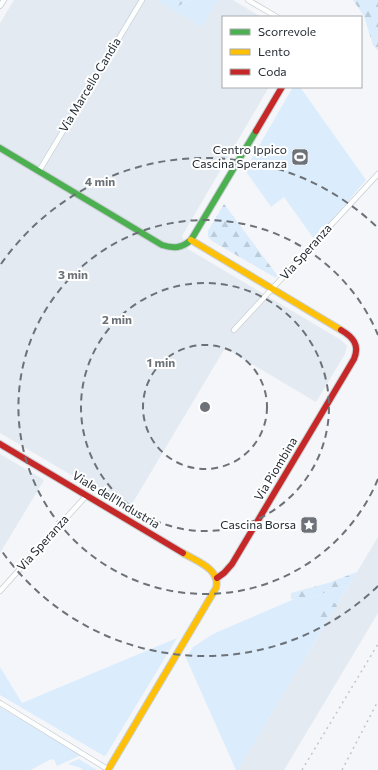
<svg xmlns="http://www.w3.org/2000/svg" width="378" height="770" font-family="Commissioner,sans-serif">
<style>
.built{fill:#e3eaf2}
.grass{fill:#dbecfc}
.forest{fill:url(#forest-firs)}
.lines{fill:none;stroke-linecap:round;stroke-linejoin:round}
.street-casing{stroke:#cacfd4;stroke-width:6}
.fast-casing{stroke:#cacfd4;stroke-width:8}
.slow-casing{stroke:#cacfd4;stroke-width:8}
.jam-casing{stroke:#cacfd4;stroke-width:8}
.street{stroke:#fdfefe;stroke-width:4.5}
.fast{stroke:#4caf50;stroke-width:6}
.slow{stroke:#ffc107;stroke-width:6}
.jam{stroke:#c62828;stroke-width:6}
.rail{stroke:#c4c5c6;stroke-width:1.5;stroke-dasharray:2 4;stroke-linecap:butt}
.ring{fill:none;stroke:#6c7278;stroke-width:2;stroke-dasharray:7 5}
.labels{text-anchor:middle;stroke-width:4;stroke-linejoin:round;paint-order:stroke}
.street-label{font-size:12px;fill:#232b33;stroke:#fff}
.poi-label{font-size:12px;fill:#232b33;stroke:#fff;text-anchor:end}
.centre{fill:#6c7278;stroke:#fff;stroke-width:2}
.ring-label{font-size:12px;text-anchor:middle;font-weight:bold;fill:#6c7278;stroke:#fff;stroke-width:4;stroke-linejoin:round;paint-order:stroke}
</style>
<defs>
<pattern id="forest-firs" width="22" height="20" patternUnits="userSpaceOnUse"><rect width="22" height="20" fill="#dbecfc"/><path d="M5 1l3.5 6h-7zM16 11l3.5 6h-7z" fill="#bccbd8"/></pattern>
</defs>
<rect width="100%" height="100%" fill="#f4f6f9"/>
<g class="built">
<polygon points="14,0 156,0 202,27 218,0 233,0 261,17 223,17 223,87 269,87 182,236 188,249 341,340 347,346 345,354 316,402 225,348 129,509 0,433 0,23"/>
<polygon points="0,454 44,480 0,553"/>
<polygon points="378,537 378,613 284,770 238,770"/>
</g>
<g class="grass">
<polygon points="156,0 169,0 170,4 183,4 190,0 218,0 202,27"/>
<polygon points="293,87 300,87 366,180 326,227 322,226 319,230 319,234 314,239 284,197 271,207 245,170"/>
<path d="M349,585L238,770H236L186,658L193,647L213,634L292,600L297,603C306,598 315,596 324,593C333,591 340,586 349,585Z"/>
<polygon points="177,638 106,755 104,756 0,695 0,667 22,703"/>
<polygon points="0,707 81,755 57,766 54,759 49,760 31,770 0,770"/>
<polygon points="79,759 97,770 83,770 81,768 68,764"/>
</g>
<g class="forest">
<polygon points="169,0 190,0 176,7 170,4"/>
<polygon points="353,0 378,0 378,51 373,45 364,16"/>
<polygon points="224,204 277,275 276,278 212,241 208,237 208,231"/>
<path d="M357,572L349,585C340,586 333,591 324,593C315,596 306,598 297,603H295L291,598V593L328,583Z"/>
<polygon points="330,603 335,603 337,606 325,624 324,624 316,615 317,612"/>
</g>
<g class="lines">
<defs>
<g id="street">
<polyline points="248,0 277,17"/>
<polyline points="0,6 4,0"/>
<polyline points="39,171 142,0"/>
<polyline points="234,330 378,174"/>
<polyline points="0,591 87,495"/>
<polyline points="0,703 109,770"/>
</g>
<path id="fast" d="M0,148L162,245C174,249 182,248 191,240L256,131"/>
<g id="slow">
<polyline points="191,240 341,330"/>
<path d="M108,770L216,588C221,569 196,561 183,553"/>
</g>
<g id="jam">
<polyline points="256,131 282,87"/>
<polyline points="0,444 183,553"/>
<path d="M217,578L224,573L232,564L354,359C360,345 353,337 341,330"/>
</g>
</defs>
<use href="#street" class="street-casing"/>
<use href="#fast" class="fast-casing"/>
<use href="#slow" class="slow-casing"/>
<use href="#jam" class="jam-casing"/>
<use href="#street" class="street"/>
<use href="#fast" class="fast"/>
<use href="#slow" class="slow"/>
<use href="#jam" class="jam"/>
<g class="rail">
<polyline points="302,770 378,644"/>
<polyline points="342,770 378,701"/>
</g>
</g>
<g class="ring">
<circle cx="205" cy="407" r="62"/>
<circle cx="205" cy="407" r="124"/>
<path d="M378 479A187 187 0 1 1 378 335"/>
<path d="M378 586A249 249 0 0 1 1 550M1 264A249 249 0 0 1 378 228"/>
</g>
<defs>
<symbol id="stadium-square" viewBox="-11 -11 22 22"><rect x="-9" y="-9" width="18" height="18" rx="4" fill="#6c7278" stroke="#fff"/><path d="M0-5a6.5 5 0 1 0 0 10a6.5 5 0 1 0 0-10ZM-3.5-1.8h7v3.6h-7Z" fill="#fff"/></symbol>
<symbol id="sight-square" viewBox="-11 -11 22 22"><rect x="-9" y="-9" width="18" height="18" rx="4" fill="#6c7278" stroke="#fff"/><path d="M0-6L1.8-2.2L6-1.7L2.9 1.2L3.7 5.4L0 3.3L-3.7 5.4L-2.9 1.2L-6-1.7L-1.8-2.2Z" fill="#fff"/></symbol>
</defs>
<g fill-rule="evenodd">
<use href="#stadium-square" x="290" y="147" width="20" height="20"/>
<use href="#sight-square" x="299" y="515" width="20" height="20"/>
</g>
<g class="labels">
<g class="street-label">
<text transform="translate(90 85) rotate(-59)" y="4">Via Marcello Candia</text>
<text transform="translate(306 252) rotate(-48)" y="4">Via Speranza</text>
<text transform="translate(276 469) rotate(-59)" y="4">Via Piombina</text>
<text transform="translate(116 500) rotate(31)" y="4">Viale dell'Industria</text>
<text transform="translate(43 543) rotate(-48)" y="4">Via Speranza</text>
</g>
<g class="poi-label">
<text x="287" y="154">Centro Ippico<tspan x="287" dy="14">Cascina Speranza</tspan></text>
<text x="296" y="529">Cascina Borsa</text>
</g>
</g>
<circle cx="205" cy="407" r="6" class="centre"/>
<g class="ring-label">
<text x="100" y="186">4 min</text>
<text x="73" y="279">3 min</text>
<text x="117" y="324">2 min</text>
<text x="161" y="367">1 min</text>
</g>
<rect x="222" y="16" width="140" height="72" fill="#ffffff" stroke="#a7aaad"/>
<rect x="230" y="29" width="20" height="6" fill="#4caf50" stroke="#a7aaad"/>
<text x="258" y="36" font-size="12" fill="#232b33">Scorrevole</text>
<rect x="230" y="49" width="20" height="6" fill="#ffc107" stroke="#a7aaad"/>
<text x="258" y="56" font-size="12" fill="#232b33">Lento</text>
<rect x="230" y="69" width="20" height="6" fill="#c62828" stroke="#a7aaad"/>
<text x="258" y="76" font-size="12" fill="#232b33">Coda</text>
</svg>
